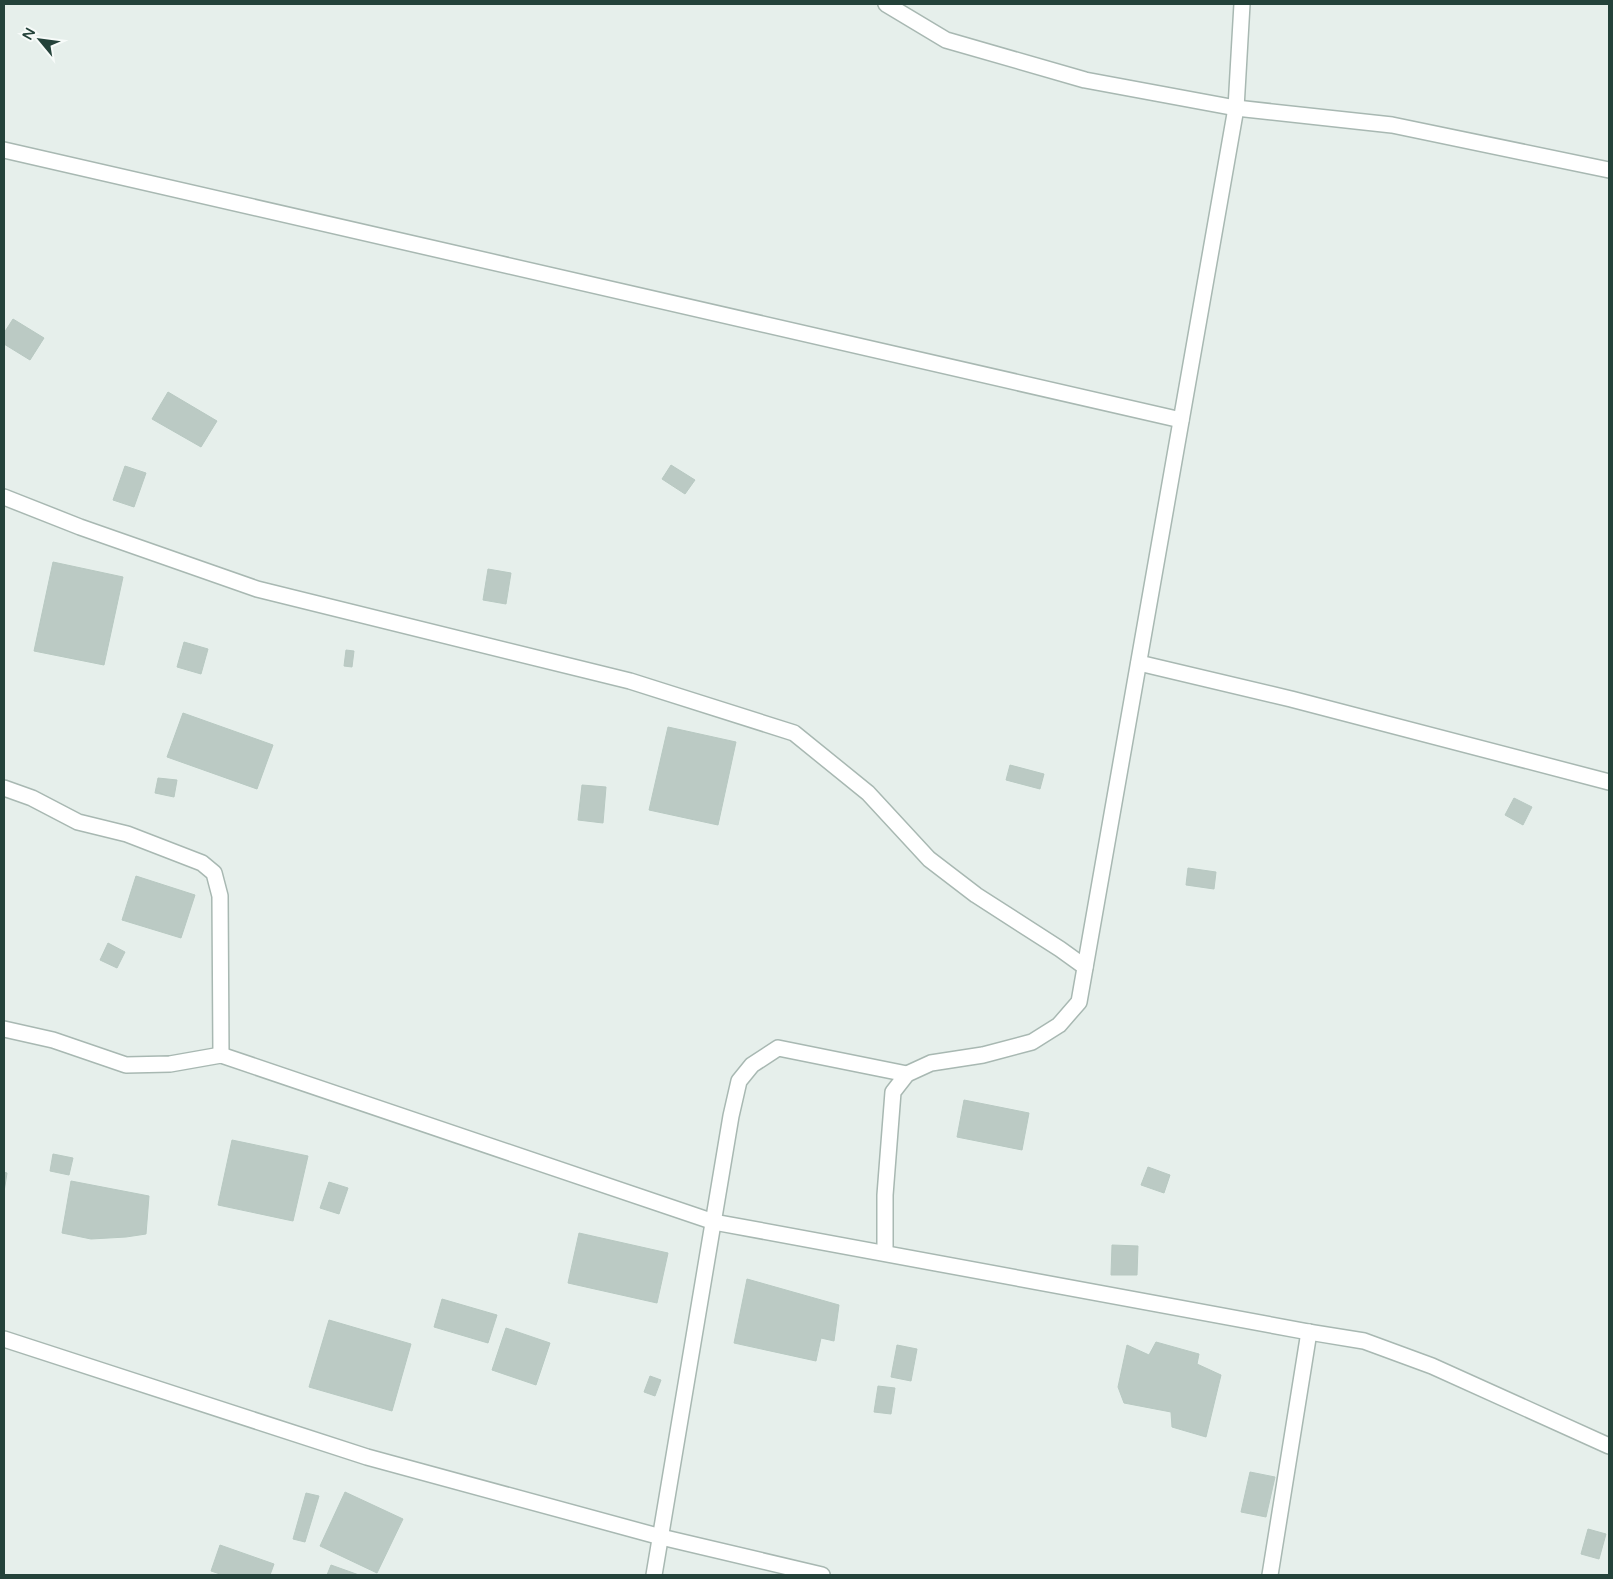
<svg xmlns="http://www.w3.org/2000/svg" width="1613" height="1579" font-family="'Varela Round',sans-serif">
<style>
.building{fill:#bbcac4;stroke:#b8c9c2}
.lines{fill:none;stroke-linecap:round;stroke-linejoin:round}
.minor-casing{stroke:#a8b8b2;stroke-width:18}
.minor{stroke:#fff;stroke-width:15}
</style>
<rect width="100%" height="100%" fill="#e6efeb"/>
<g class="building">
<polygon points="13,319 44,338 30,360 4,344 4,333"/>
<polygon points="168,392 217,421 201,447 152,419"/>
<polygon points="671,465 695,480 685,494 662,479"/>
<polygon points="125,466 146,473 134,507 113,500"/>
<polygon points="53,562 123,577 104,665 34,651"/>
<polygon points="488,569 511,573 506,604 483,600"/>
<polygon points="184,642 208,649 201,674 177,667"/>
<polygon points="346,650 354,651 352,667 344,666"/>
<polygon points="183,713 273,745 257,789 167,757"/>
<polygon points="668,727 736,742 718,825 649,810"/>
<polygon points="1010,765 1044,774 1040,789 1006,780"/>
<polygon points="158,778 177,780 174,797 155,793"/>
<polygon points="582,785 606,787 603,823 578,820"/>
<polygon points="1514,798 1532,807 1523,825 1505,815"/>
<polygon points="1188,868 1216,872 1214,889 1186,885"/>
<polygon points="136,876 195,895 181,938 122,920"/>
<polygon points="108,943 125,952 117,968 100,960"/>
<polygon points="964,1100 1029,1113 1022,1150 957,1137"/>
<polygon points="232,1140 308,1156 293,1221 218,1205"/>
<polygon points="53,1154 73,1158 69,1175 50,1171"/>
<polygon points="1148,1167 1170,1175 1164,1193 1141,1185"/>
<polygon points="4,1172 7,1173 4,1192"/>
<polygon points="71,1181 149,1196 146,1234 126,1237 91,1239 62,1233"/>
<polygon points="329,1182 348,1188 339,1214 320,1208"/>
<polygon points="579,1233 668,1253 657,1303 568,1283"/>
<polygon points="1112,1245 1138,1246 1137,1275 1111,1275"/>
<polygon points="747,1279 839,1305 834,1341 821,1338 816,1361 734,1343"/>
<polygon points="442,1299 497,1315 488,1343 434,1327"/>
<polygon points="329,1320 411,1344 392,1411 309,1387"/>
<polygon points="506,1328 550,1343 536,1385 492,1370"/>
<polygon points="1156,1342 1199,1354 1197,1364 1221,1375 1206,1437 1172,1427 1171,1412 1124,1403 1118,1387 1127,1345 1149,1355"/>
<polygon points="897,1345 917,1349 911,1381 891,1377"/>
<polygon points="650,1376 661,1380 655,1396 644,1392"/>
<polygon points="878,1386 895,1388 891,1414 874,1412"/>
<polygon points="1250,1472 1275,1477 1266,1517 1241,1512"/>
<polygon points="345,1492 403,1519 377,1573 320,1546"/>
<polygon points="306,1493 319,1496 305,1542 293,1539"/>
<polygon points="1588,1529 1606,1534 1599,1559 1581,1554"/>
<polygon points="220,1545 274,1564 270,1575 223,1575 211,1571"/>
<polygon points="331,1565 359,1575 327,1575"/>
</g>
<g class="lines">
<defs>
<g id="minor">
<polyline points="886,4 946,40 1085,80 1236,108 1392,125 1609,170"/>
<polyline points="4,150 1181,420"/>
<polyline points="4,497 80,527 257,589 630,681 794,733 868,793 929,859 976,895 1060,949 1085,967"/>
<polyline points="1139,663 1291,699 1609,782"/>
<polyline points="4,788 32,798 78,822 127,834 202,863 214,873 220,896 221,1055"/>
<polyline points="4,1029 53,1040 126,1065 170,1064 221,1055 714,1222 1309,1332 1364,1341 1432,1366 1609,1446"/>
<polyline points="885,1253 885,1195 893,1092 907,1074 931,1063 983,1055 1032,1042 1059,1025 1079,1002 1236,108 1242,4"/>
<polyline points="4,1339 367,1457 661,1537 822,1575"/>
<polyline points="654,1575 731,1116 739,1081 752,1065 778,1048 907,1074"/>
<polyline points="1270,1575 1309,1332"/>
</g>
</defs>
<use href="#minor" class="minor-casing"/>
<use href="#minor" class="minor"/>
</g>
<rect width="1613" height="1579" fill="none" stroke="#24423a" stroke-width="10"/>
<g transform="translate(40 40) rotate(299)" stroke="#f7fbf9" stroke-width="4" paint-order="stroke">
<path d="M0-4L9 19L0 12L-9 19Z" fill="#24423a"/>
<text y="-8" font-size="14" font-weight="bold" text-anchor="middle" fill="#24423a">N</text>
</g>
</svg>
